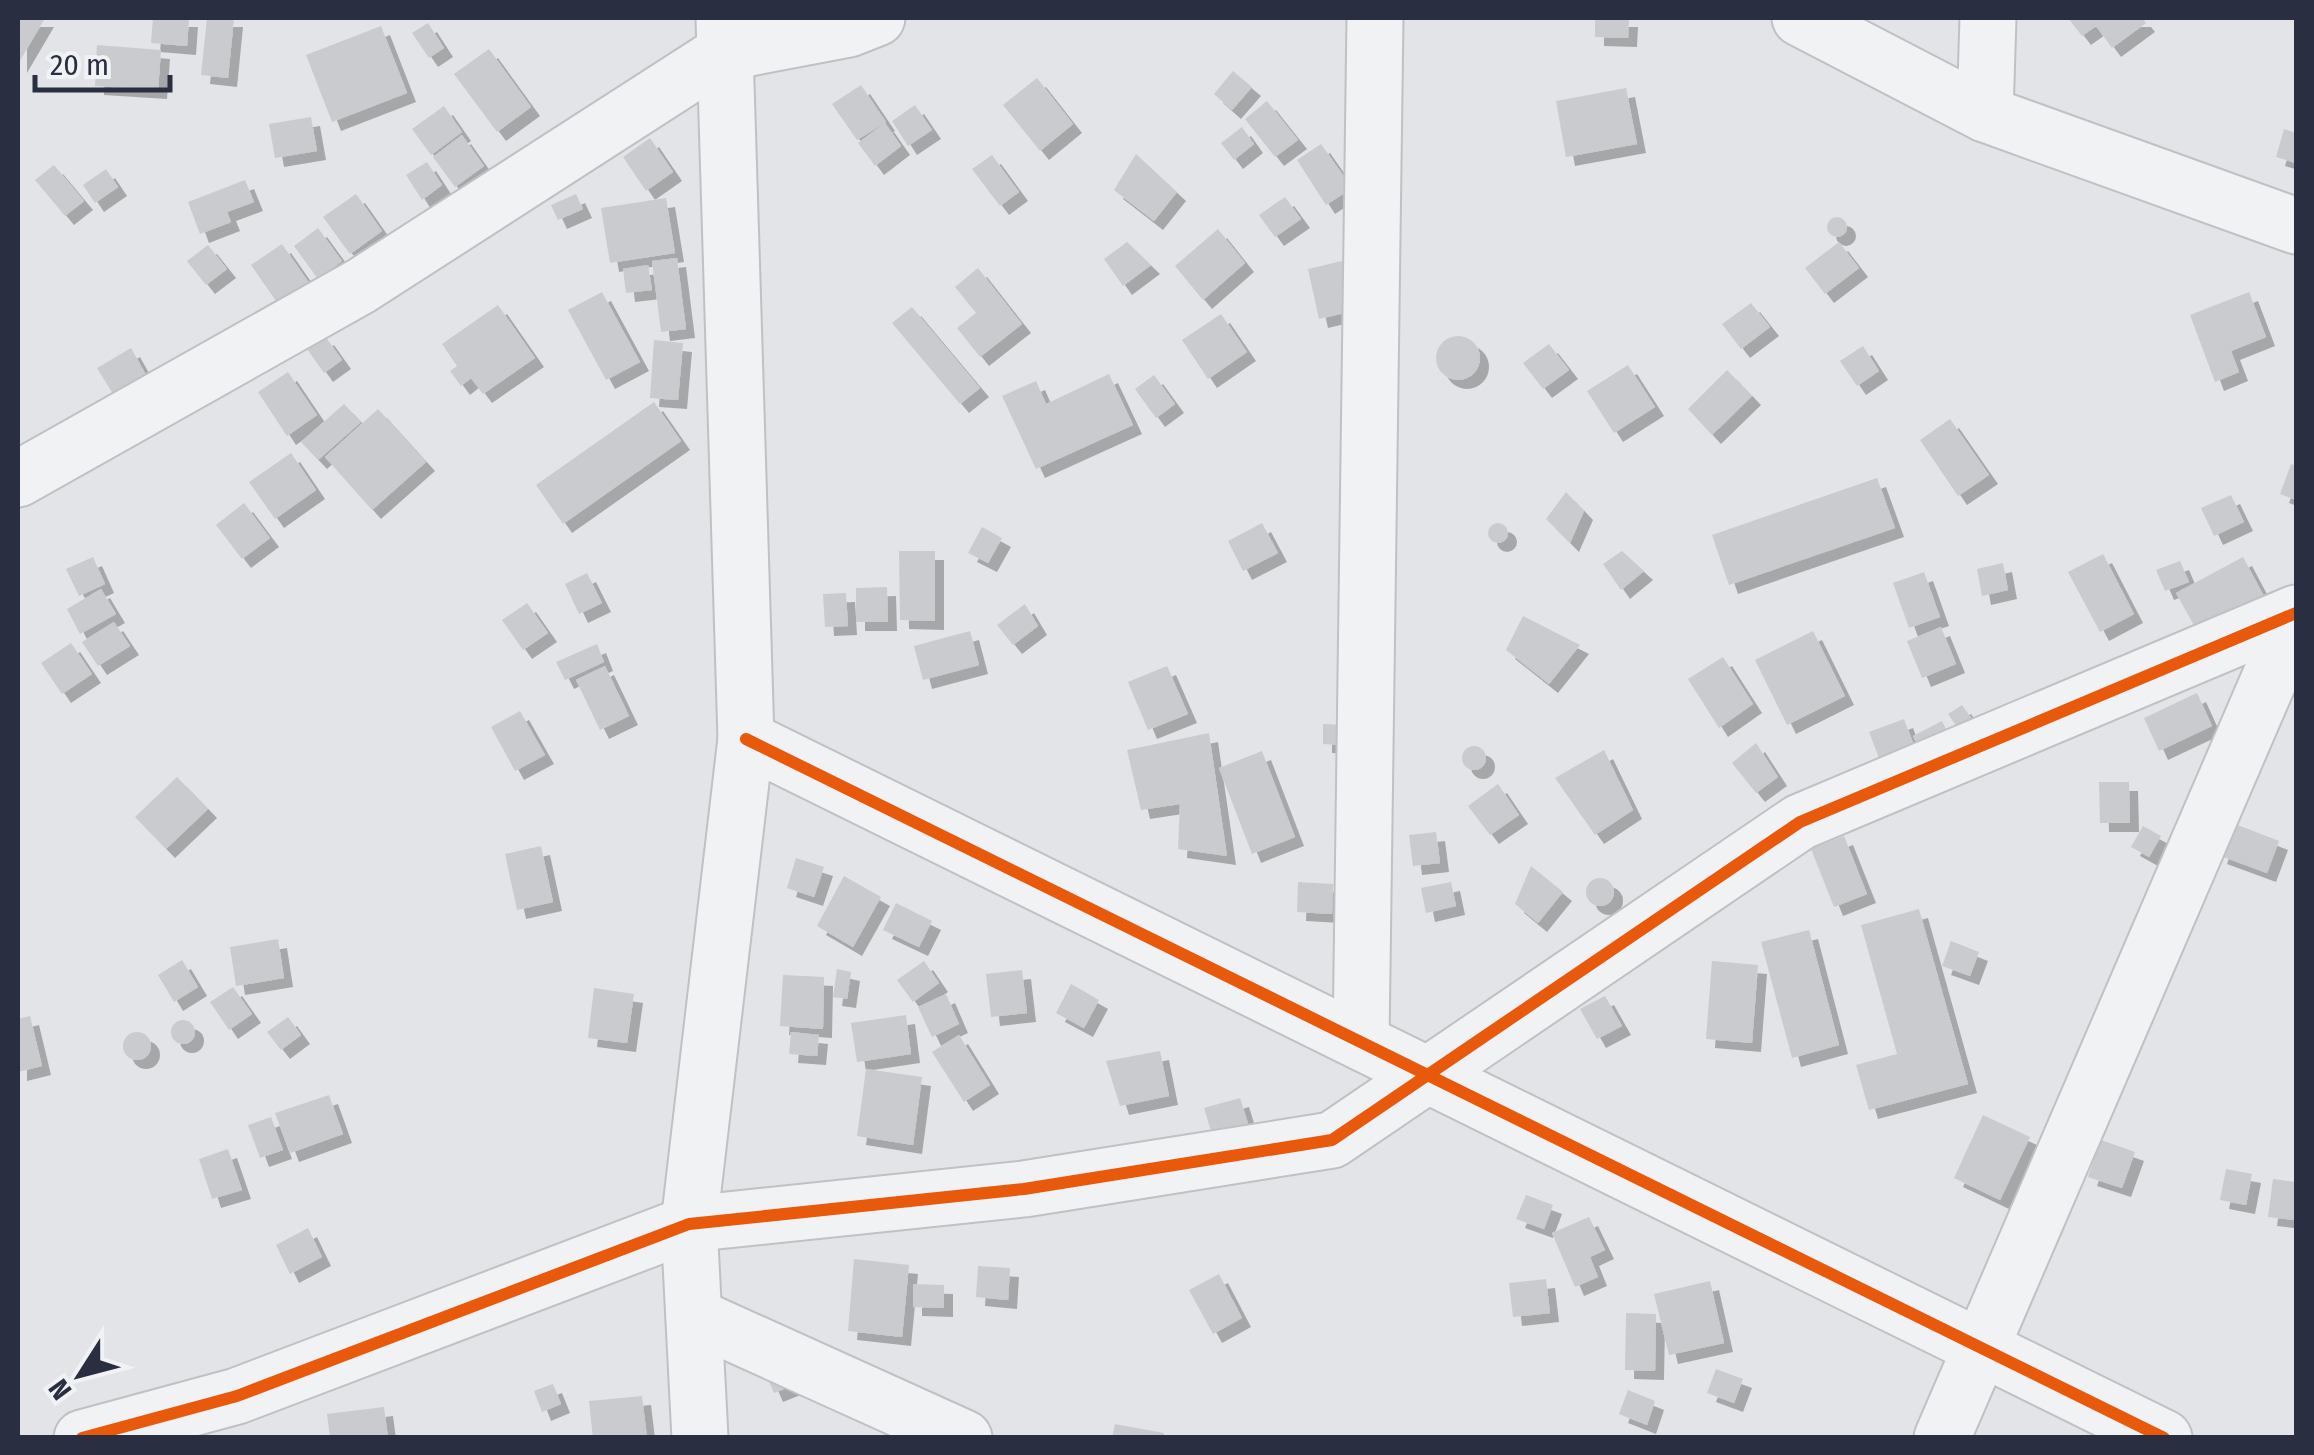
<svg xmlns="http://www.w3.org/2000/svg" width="2314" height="1455" font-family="'Fira Sans Condensed',sans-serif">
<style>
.building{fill:#c9cbcf;filter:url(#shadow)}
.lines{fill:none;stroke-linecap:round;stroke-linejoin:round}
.minor-casing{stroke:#bfc1c4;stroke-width:59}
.minor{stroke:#f1f2f4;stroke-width:55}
.cycleway-casing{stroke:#f0f2f6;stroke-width:19}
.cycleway{stroke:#e8590c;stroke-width:12}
</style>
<defs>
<filter id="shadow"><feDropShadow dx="9" dy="9" stdDeviation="0" flood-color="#0004"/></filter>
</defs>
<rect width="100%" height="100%" fill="#e2e4e7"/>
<g class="building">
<polygon points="18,18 45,18 18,64"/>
<polygon points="153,18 189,18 187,46 151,43"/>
<polygon points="207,18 234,18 228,78 201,75"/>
<polygon points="1595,18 1629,18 1628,38 1595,37"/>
<polygon points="2068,18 2142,18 2146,23 2112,48 2096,26 2082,36"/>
<polygon points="428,23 444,48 429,58 412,33"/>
<polygon points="381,26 407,93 332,122 306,55"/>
<polygon points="97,45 161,50 158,90 95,86"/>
<polygon points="489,49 531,107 497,132 454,74"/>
<polygon points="1233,71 1252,87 1232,110 1214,94"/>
<polygon points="1037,78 1073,124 1040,151 1003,105"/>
<polygon points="861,85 886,122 857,140 832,104"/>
<polygon points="1626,88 1637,144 1566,157 1556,101"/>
<polygon points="1267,101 1298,140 1275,157 1245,119"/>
<polygon points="915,105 932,130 908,146 892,121"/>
<polygon points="444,106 462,132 431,155 412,129"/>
<polygon points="311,117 317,151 275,158 269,124"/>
<polygon points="885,123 901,146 875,166 858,143"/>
<polygon points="1242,127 1254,144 1234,160 1221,143"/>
<polygon points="2284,129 2296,133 2296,163 2276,157"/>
<polygon points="462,135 484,166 455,187 433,157"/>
<polygon points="650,138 673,172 646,191 623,157"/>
<polygon points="1321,144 1352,188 1326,205 1297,160"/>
<polygon points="1136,154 1177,192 1154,221 1114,190"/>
<polygon points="992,155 1019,192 1000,206 972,169"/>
<polygon points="427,162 442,185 422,200 406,175"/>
<polygon points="54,165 84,201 65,216 35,180"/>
<polygon points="106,169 118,187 95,203 83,185"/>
<polygon points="245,180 254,202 227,212 231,222 200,234 188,202"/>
<polygon points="356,194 382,231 350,254 323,217"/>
<polygon points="576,194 583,209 558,220 551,205"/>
<polygon points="1285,197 1301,219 1275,237 1259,215"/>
<polygon points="666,198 675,253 610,263 601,208"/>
<circle cx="1837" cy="227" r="10"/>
<polygon points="318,228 342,261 318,279 294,246"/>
<polygon points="1218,229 1245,263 1203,300 1175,266"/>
<polygon points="1127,242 1151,265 1123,286 1104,259"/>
<polygon points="1839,242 1859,268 1825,294 1805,268"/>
<polygon points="282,244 314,290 283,311 251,265"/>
<polygon points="208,245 227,269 206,285 187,261"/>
<polygon points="677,258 686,329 661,332 652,261"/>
<polygon points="1342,261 1353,311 1319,319 1308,269"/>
<polygon points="648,265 652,290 626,293 623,269"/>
<polygon points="978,268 1022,324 980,357 957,328 976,313 955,287"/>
<polygon points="602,292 640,362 606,380 568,310"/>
<polygon points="2249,292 2266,337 2231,351 2239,372 2215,382 2190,315"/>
<polygon points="1751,303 1770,327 1741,349 1722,324"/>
<polygon points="498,305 535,358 483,394 471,378 461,386 450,371 457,366 442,344"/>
<polygon points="912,307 980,388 960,404 892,323"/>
<polygon points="1221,314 1247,352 1208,379 1182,340"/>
<circle cx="1458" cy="358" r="22"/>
<polygon points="325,336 342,360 324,373 307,349"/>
<polygon points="654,340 683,343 678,400 650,398"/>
<polygon points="1549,344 1569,370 1543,389 1523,363"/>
<polygon points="1863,346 1879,371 1857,386 1840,361"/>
<polygon points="131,348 146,375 113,394 97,368"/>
<polygon points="1628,365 1655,407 1614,433 1587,391"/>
<polygon points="1727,370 1752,396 1712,435 1688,409"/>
<polygon points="288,372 317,415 287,436 258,392"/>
<polygon points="1109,374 1133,425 1036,469 1002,396 1036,381 1046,404"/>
<polygon points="1154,375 1175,404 1156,418 1135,389"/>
<polygon points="654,402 681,441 563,524 536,485"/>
<polygon points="344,404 361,422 318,460 301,442"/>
<polygon points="378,409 426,462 372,510 325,457"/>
<polygon points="1950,419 1989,475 1958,496 1920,440"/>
<polygon points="291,453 316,490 275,519 249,482"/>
<polygon points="2291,464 2296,466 2296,500 2280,494"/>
<polygon points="1877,478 1895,528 1729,585 1712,535"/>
<polygon points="1566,492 1584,511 1570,543 1546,519"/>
<polygon points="2231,495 2244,522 2214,536 2201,508"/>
<polygon points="244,503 270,538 242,559 216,525"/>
<polygon points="1262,523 1278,553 1243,571 1228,541"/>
<circle cx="1498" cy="533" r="10"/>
<polygon points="982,527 1002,538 988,563 968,553"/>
<polygon points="899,551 935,551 935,621 900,620"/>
<polygon points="1622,551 1644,571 1621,590 1603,564"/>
<polygon points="2103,554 2134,614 2100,632 2068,572"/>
<polygon points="93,557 105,584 79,596 66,569"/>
<polygon points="2243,557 2267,602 2201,638 2176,593"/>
<polygon points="2180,561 2189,582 2165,591 2156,570"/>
<polygon points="2003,563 2008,590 1982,596 1977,569"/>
<polygon points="1924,572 1940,617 1909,628 1893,583"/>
<polygon points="587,573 602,603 579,614 565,584"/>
<polygon points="887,587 888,622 856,622 856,588"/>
<polygon points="101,589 116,614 80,634 67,609"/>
<polygon points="846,593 848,626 825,627 823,594"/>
<polygon points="527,603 548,633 523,650 502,620"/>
<polygon points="1025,604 1038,626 1013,645 997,625"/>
<polygon points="1523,616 1580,645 1549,684 1506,650"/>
<polygon points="114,622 130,646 98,666 82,642"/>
<polygon points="1941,627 1956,664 1922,678 1907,641"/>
<polygon points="970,631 979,665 923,680 914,646"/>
<polygon points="1813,631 1845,696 1787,725 1755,660"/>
<polygon points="71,643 92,674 62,694 41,663"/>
<polygon points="597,644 604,662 565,680 556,662"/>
<polygon points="1723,657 1753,704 1719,728 1688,679"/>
<polygon points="605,666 629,716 600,730 576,680"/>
<polygon points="1167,666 1188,714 1148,730 1128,682"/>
<polygon points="2197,693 2212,726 2159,751 2144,718"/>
<polygon points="1962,705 1974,722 1960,731 1948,714"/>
<polygon points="520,711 545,755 515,771 491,727"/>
<polygon points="1904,719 1921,764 1886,776 1869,732"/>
<polygon points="1942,721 1954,745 1925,760 1913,736"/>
<polygon points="1323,724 1342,725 1340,745 1323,744"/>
<polygon points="1209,733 1227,856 1178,849 1180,804 1141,810 1127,750"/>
<polygon points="1756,743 1778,777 1756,793 1732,763"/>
<circle cx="1474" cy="758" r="12"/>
<polygon points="1604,750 1633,810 1595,835 1555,778"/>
<polygon points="1262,751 1295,837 1252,854 1219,768"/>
<polygon points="177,777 208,809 166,849 135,817"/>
<polygon points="2099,782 2129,782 2130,823 2100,823"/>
<polygon points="1498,784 1519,815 1490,835 1468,806"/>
<polygon points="2230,822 2279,841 2267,873 2218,855"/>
<polygon points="2143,826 2161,836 2149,857 2131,847"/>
<polygon points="1436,832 1440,863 1413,866 1409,835"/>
<polygon points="1844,836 1867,894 1834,907 1811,849"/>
<polygon points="541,846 553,902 517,910 505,854"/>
<polygon points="796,858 824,867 814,897 787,888"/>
<polygon points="1531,866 1563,892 1538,923 1515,904"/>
<polygon points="844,876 881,897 853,947 817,926"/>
<circle cx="1600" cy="892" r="14"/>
<polygon points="1298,882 1333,884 1332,914 1297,912"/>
<polygon points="1451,882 1456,906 1426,913 1421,888"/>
<polygon points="896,903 932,921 919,947 883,930"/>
<polygon points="1919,909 1968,1084 1869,1110 1856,1065 1897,1054 1861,925"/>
<polygon points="1809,930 1839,1045 1792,1058 1761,942"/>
<polygon points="278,939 284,978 236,986 230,947"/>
<polygon points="1951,941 1979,952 1970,976 1942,966"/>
<polygon points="182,960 198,987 174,1002 158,975"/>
<polygon points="924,961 939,983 913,1002 897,980"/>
<polygon points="1712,961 1758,965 1752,1043 1706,1039"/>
<polygon points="837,969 851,972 847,999 833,997"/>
<polygon points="1022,970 1027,1013 991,1017 986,974"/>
<polygon points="783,975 824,977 823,1029 780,1026"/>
<polygon points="1071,984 1099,1000 1084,1028 1056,1013"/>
<polygon points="233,987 252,1014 229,1030 210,1002"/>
<polygon points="594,988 634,994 627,1043 588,1038"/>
<polygon points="946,994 959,1024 932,1037 918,1007"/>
<polygon points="1605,996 1622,1026 1597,1039 1580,1009"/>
<polygon points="906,1015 911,1054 857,1062 851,1023"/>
<polygon points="30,1016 42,1066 18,1072 18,1019"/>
<polygon points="288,1017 301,1035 281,1050 267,1032"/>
<circle cx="183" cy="1032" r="12"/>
<polygon points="791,1032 819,1035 817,1056 789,1054"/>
<circle cx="137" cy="1046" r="14"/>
<polygon points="959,1035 990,1085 964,1102 932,1052"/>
<polygon points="1160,1051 1169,1096 1120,1106 1106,1061"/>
<polygon points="866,1069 922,1077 913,1145 857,1136"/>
<polygon points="329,1095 343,1134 290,1153 275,1113"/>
<polygon points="1240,1098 1249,1127 1213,1138 1204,1108"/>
<polygon points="1983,1115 2030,1137 2000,1200 1954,1178"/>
<polygon points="271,1117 283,1150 260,1158 248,1125"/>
<polygon points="2101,1140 2135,1152 2122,1188 2088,1177"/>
<polygon points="228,1149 242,1190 212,1199 199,1159"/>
<polygon points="2226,1169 2252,1174 2246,1205 2220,1200"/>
<polygon points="2273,1179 2296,1182 2294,1220 2268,1217"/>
<polygon points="1526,1195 1553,1205 1544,1229 1516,1219"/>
<polygon points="1589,1217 1605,1250 1590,1257 1598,1277 1575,1287 1552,1233"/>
<polygon points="308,1228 322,1257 290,1274 276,1245"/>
<polygon points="854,1259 909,1265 902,1337 848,1331"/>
<polygon points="978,1266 1010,1268 1008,1300 976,1297"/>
<polygon points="1219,1274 1242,1318 1213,1334 1189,1290"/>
<polygon points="1546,1279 1550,1313 1513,1317 1509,1283"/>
<polygon points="1710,1281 1724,1343 1669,1355 1654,1294"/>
<polygon points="913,1284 944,1285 944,1308 913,1307"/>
<polygon points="1626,1313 1656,1314 1655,1371 1625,1370"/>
<polygon points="1716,1369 1743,1379 1734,1403 1707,1393"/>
<polygon points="765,1372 794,1385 774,1393"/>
<polygon points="553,1384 561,1404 542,1412 534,1391"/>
<polygon points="1628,1390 1655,1401 1647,1425 1619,1414"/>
<polygon points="642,1396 647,1438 593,1438 589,1401"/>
<polygon points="384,1407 388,1438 330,1438 327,1414"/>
<polygon points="1115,1424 1164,1433 1164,1438 1112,1438"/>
</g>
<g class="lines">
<defs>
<g id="minor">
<polyline points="1800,18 1985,114 2296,226"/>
<polyline points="1985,114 1988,18"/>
<polyline points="18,479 361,286 723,53 849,29 877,18"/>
<polyline points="746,739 2164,1438"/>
<polyline points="1361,1042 1375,18"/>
<polyline points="694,1316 964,1438"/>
<polyline points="82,1438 237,1396 689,1224 1024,1189 1332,1140 1800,822 2296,613"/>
<polyline points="700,1438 689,1224 746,739 724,18"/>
<polyline points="1942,1438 2296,617"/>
</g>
</defs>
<use href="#minor" class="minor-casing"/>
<use href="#minor" class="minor"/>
<defs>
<g id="cycleway">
<polyline points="746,739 2164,1438"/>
<polyline points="82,1438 237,1396 689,1224 1024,1189 1332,1140 1800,822 2296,613"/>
</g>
</defs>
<use href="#cycleway" class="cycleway-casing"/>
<use href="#cycleway" class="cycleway"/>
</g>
<rect width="2314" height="1455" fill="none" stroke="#292f40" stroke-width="40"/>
<g transform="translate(80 1375) rotate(234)" stroke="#f0f2f6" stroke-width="8" paint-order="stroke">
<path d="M0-8L18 38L0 25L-18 38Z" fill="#292f40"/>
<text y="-15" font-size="28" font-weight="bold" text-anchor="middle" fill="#292f40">N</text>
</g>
<path d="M35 75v15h135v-15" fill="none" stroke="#292f40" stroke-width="5"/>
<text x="50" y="75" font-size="30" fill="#292f40" stroke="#f0f2f6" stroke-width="8" paint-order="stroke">20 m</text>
</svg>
